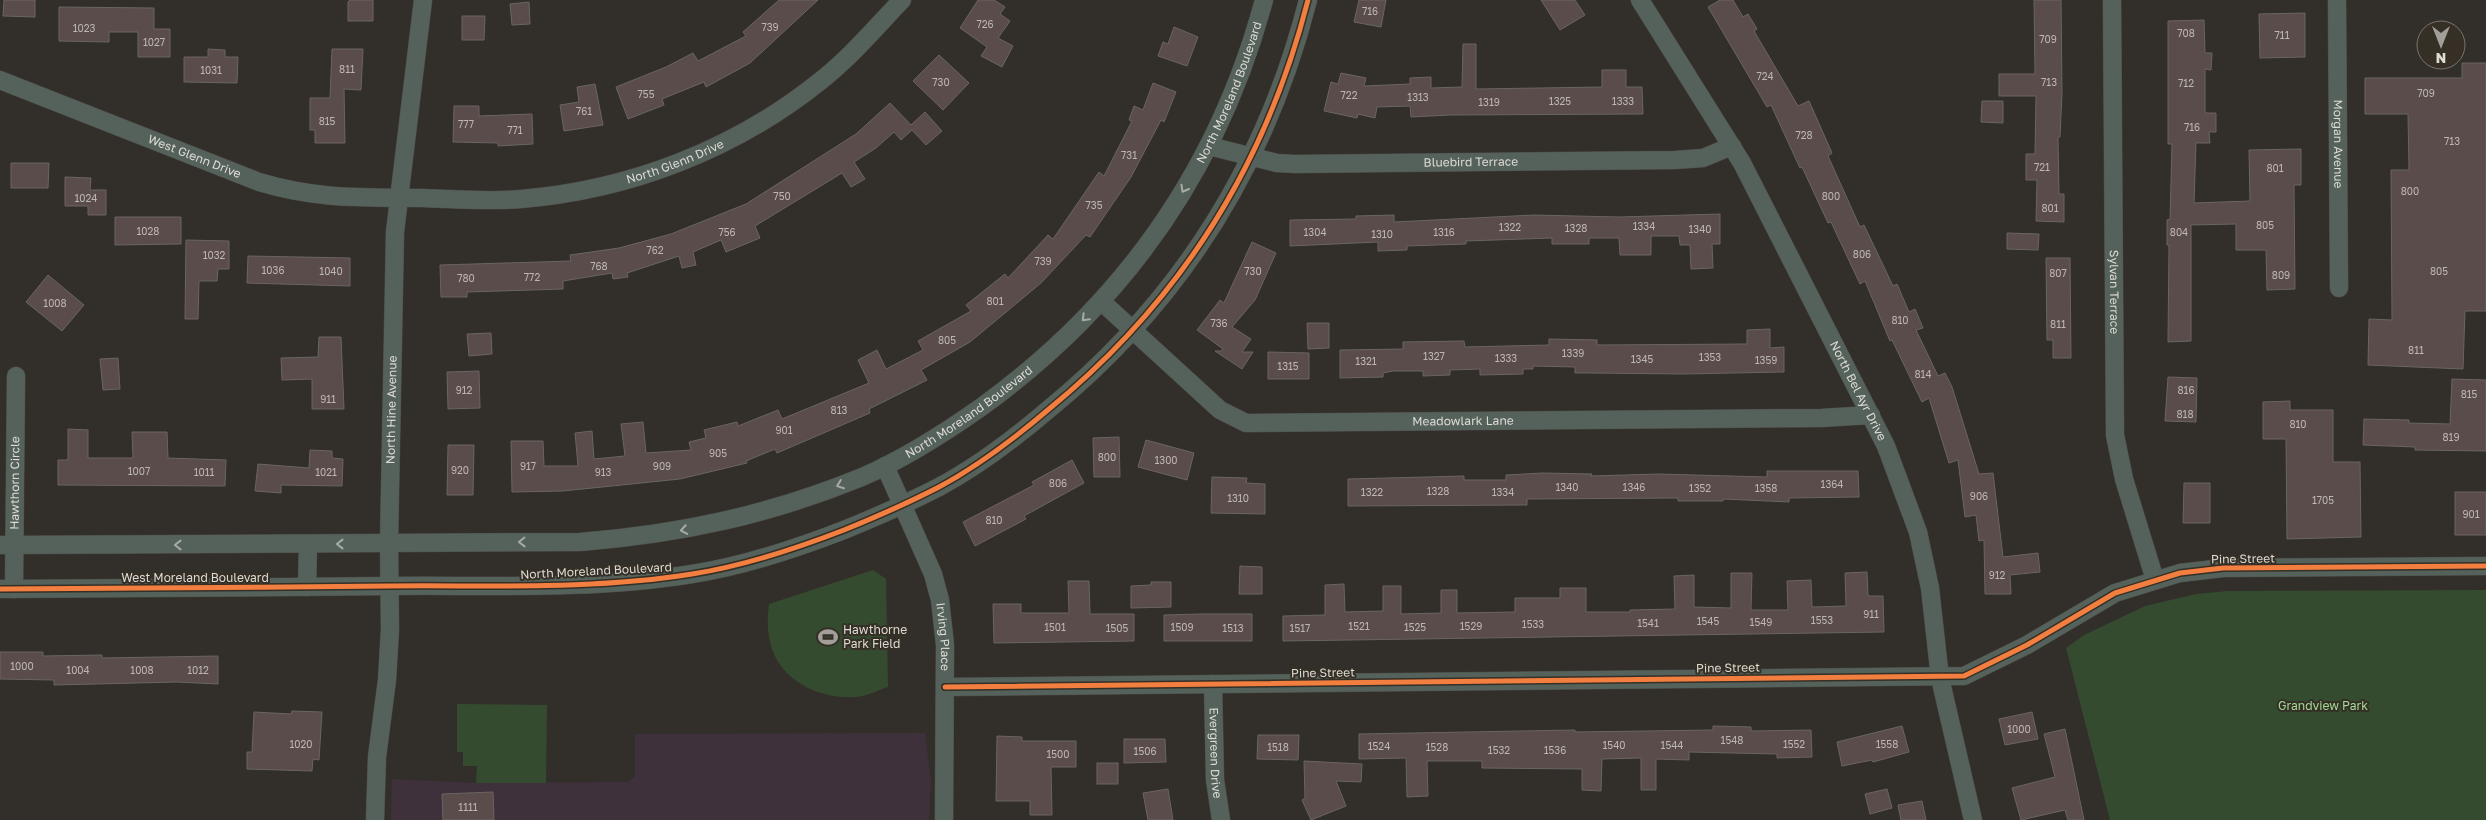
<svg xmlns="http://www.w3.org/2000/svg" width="2486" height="820" font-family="'Golos Text',sans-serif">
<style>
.education{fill:#3f313c}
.green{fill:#354b30}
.building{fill:#5a4c4a;stroke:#6a6563}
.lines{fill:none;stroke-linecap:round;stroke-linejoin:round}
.minor-casing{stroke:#4d4a46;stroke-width:19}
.minor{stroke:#54625b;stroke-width:18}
.cycleway-casing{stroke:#352f26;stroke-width:8}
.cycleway{stroke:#f27e40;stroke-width:5}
.oneway{stroke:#a7aba4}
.labels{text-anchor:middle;stroke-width:4;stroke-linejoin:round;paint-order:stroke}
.number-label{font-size:10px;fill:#bdb7b2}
.street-label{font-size:12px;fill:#dedbd5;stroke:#352f26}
.poi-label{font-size:12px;fill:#dedbd5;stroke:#352f26;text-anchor:start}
.park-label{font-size:12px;fill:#a1da95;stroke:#352f26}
</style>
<rect width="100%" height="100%" fill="#322e2a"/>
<polygon class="education" points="925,733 931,782 929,820 391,820 392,779 476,783 628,782 635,776 635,734"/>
<g class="green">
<path d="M873,570L886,579L888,687C880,689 872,694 863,696C828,702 784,685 772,649C767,634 767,619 769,604Z"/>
<polygon points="2486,590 2486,820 2110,820 2066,648 2084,635 2145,606 2196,594 2228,591"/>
<polygon points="457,704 547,705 546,783 476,783 477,766 463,766 463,752 457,752"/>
</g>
<g class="building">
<polygon points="4,0 35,0 35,17 3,16"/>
<polygon points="350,0 373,0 373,21 348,21 348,2"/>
<polygon points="779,0 818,0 750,63 706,87 704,82 662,99 664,105 628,119 616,87 666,67 693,53 698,61 746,36 743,32"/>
<polygon points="978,0 994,0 1005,7 1000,14 1010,21 998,38 1013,46 1002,67 981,56 987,47 960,28"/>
<polygon points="1359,0 1386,0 1381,27 1354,22"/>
<polygon points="1541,0 1575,0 1585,15 1560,30"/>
<polygon points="1720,0 1733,0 1743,17 1748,14 1757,29 1754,31 1798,106 1809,101 1832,153 1828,156 1860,227 1864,225 1893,286 1897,284 1909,312 1915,309 1923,328 1916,330 1938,376 1945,373 1952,387 1979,474 1993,473 2003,557 2038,553 2040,572 2010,575 2011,594 1985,594 1984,540 1979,541 1976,515 1965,517 1958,460 1949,463 1929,398 1922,402 1892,340 1890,341 1865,281 1860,284 1831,222 1828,223 1802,167 1800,168 1771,105 1767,107 1708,7"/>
<polygon points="2034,0 2061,0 2062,93 2060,137 2058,137 2059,194 2064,194 2064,222 2036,221 2037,180 2026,180 2026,154 2035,154 2036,96 1999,96 1999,74 2035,74"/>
<polygon points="529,2 530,24 512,25 510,4"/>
<polygon points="59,7 154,8 154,29 170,29 170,57 138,57 138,32 109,32 109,42 59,41"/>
<polygon points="2305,13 2305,57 2260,58 2259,14"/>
<polygon points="462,16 485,16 484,40 462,40"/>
<polygon points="2204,20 2205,53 2212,53 2211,70 2205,69 2205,113 2216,113 2216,132 2209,132 2210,143 2196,143 2194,203 2250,201 2249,150 2301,149 2301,185 2294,185 2295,289 2267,290 2266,250 2236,250 2236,224 2191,225 2191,341 2168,342 2169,245 2167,245 2167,220 2170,219 2172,144 2168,144 2168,21"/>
<polygon points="1174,27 1198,37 1187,66 1158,56 1163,42 1168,44"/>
<polygon points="1463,44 1476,44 1476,89 1602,87 1602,70 1626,70 1626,87 1642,87 1643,114 1450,115 1411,117 1410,106 1377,107 1375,118 1358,114 1357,118 1324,111 1331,82 1338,84 1341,73 1366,78 1364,86 1410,84 1410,78 1431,77 1431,88 1462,87"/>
<polygon points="208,49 225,50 225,57 238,57 237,83 184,82 184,57 208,57"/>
<polygon points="332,49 363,49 361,90 344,89 345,143 315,143 315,130 310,130 310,98 330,98"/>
<polygon points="939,55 969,83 943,110 913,81"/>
<polygon points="2462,63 2486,63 2486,311 2465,311 2463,369 2368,365 2369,319 2392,320 2391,170 2409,170 2408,114 2365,114 2365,78 2462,78"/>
<polygon points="1153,83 1176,92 1164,122 1161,120 1131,177 1090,237 1086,235 1041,283 970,342 921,370 927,380 869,409 870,413 777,453 775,449 746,461 747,463 680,479 563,491 512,492 511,441 543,441 544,466 578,466 575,433 592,431 594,459 625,456 621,424 643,422 646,453 691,450 689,442 706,438 704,430 737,422 738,426 778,410 782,419 869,383 858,360 877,350 886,369 923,350 918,341 971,311 966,305 1005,274 1008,278 1048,235 1053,239 1099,172 1104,176 1132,121 1129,120 1134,106 1143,110"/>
<polygon points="595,84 603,125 564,131 560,105 579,102 577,87"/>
<polygon points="1982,101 2003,101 2003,123 1981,122"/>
<polygon points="890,103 911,125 925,112 942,131 926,145 912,130 901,140 894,132 876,148 854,162 865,179 851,187 842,173 755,226 760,238 726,252 721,240 693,252 696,265 682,268 679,256 627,273 628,277 613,279 612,273 563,281 563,289 467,292 467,297 441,297 440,265 571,261 570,255 619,248 671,234 746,204 856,134"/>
<polygon points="454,106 479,106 479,116 532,114 533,144 498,146 498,143 453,142"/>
<polygon points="11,163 49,163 48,188 11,188"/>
<polygon points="65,177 91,178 90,190 106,190 106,215 88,215 88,206 65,206"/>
<polygon points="1720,214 1720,244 1712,244 1713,268 1691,269 1690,245 1680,245 1679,236 1651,236 1651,255 1620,255 1619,238 1589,238 1589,244 1552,244 1552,238 1466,241 1466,244 1407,246 1407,250 1378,251 1378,242 1290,246 1290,220 1356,219 1356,216 1394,215 1394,222 1534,215 1619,217"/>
<polygon points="115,217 181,217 181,244 115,245"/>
<polygon points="2007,233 2039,234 2038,250 2007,249"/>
<polygon points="186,240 229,241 229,269 218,269 217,281 199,281 198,319 185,319"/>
<polygon points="1252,242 1276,253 1255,300 1232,327 1251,339 1242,352 1253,352 1242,369 1215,351 1221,351 1223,349 1197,330 1220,300 1224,303"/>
<polygon points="248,256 350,258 350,286 247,283"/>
<polygon points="2046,258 2070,258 2071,358 2053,358 2053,340 2047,340"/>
<polygon points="48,275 84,305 62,331 26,302"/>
<polygon points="1307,323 1329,323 1329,348 1308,349"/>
<polygon points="1770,329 1770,348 1784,347 1784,372 1684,374 1592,373 1575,373 1575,367 1533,366 1533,369 1523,369 1523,374 1480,375 1480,369 1450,370 1450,375 1423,376 1423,371 1393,371 1383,373 1383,377 1340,378 1340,350 1403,349 1403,342 1464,341 1465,347 1549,345 1549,339 1597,340 1597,345 1747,344 1747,330"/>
<polygon points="491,333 492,354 469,356 467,334"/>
<polygon points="319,337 341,337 344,409 312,409 312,379 282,380 281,358 318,357"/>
<polygon points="1268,352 1309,353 1309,379 1268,379"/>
<polygon points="118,358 120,389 103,390 100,359"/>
<polygon points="479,371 480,408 448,409 447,372"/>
<polygon points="2168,377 2197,378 2196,422 2165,421"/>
<polygon points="2452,379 2486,380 2486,451 2415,450 2415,447 2363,445 2364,419 2409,420 2409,423 2450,424"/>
<polygon points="2290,401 2290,410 2333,410 2333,462 2360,462 2361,537 2287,539 2286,439 2263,439 2263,402"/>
<polygon points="68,429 88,430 88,458 133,458 132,432 167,432 168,458 226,460 225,486 58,485 58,460 68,460"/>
<polygon points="1119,437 1120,477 1094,477 1093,438"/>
<polygon points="1146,440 1194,453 1187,480 1138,467"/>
<polygon points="448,445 474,445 473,495 447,495"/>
<polygon points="310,450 332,451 332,458 343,459 342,486 281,485 281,493 255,491 258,464 309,468"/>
<polygon points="1072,460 1084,483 1024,516 1026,519 975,546 963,522 1034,485 1032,482"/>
<polygon points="1767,471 1858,471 1859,497 1789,498 1789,502 1723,499 1723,501 1678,501 1678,498 1527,499 1527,505 1348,506 1348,479 1464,476 1464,480 1506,480 1506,475 1543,473 1592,474 1591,476 1658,474 1767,477"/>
<polygon points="1212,477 1247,478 1246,483 1265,484 1265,514 1211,513"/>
<polygon points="2184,483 2210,483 2210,523 2183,523"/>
<rect x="2455" y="492" width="31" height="43"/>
<polygon points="1240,566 1262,567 1262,594 1239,594"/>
<polygon points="1867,572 1868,596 1883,596 1884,632 1283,641 1283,616 1325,615 1325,585 1344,584 1345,612 1383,611 1383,586 1401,586 1401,614 1441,613 1441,590 1457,590 1457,613 1515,612 1515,598 1560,598 1560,588 1586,588 1586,612 1630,612 1630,610 1675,609 1674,576 1694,575 1694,607 1731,608 1731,573 1752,573 1751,610 1788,610 1787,581 1811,580 1812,607 1846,606 1845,573"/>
<polygon points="1068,581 1089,581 1090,614 1134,614 1134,641 994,643 993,604 1021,604 1021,613 1069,613"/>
<polygon points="1151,582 1171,582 1171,607 1131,608 1131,586 1151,585"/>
<polygon points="1200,614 1252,614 1252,641 1164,641 1164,615"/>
<polygon points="0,652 43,652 43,656 102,655 102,658 218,656 218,684 177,682 54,685 54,680 0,679"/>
<polygon points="292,711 322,712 319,760 313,759 312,771 247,769 247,752 252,752 254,712 291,714"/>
<polygon points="2032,712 2038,739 2005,745 1999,719"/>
<polygon points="1713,726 1751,727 1751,731 1811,730 1812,757 1777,758 1777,754 1689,752 1689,760 1656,759 1656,790 1641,790 1641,758 1602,759 1601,791 1582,790 1582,769 1482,768 1482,761 1427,761 1428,796 1407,797 1406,758 1359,759 1359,734 1575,730 1575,732 1713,730"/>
<polygon points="1902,726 1909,752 1873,762 1872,760 1842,766 1837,742"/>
<polygon points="2065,729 2084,820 2068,820 2065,810 2021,820 2012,788 2055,777 2044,734"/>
<polygon points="1258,735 1299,735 1298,760 1257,759"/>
<polygon points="997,736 1022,737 1022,741 1076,741 1076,767 1051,767 1052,815 1030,815 1030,801 996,801"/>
<polygon points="1124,739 1165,739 1166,762 1124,763"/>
<polygon points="1304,761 1362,764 1361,782 1336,781 1346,806 1311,820 1302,800 1305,798"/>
<rect x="1097" y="763" width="21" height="21"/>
<polygon points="1168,789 1173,820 1148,820 1143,793"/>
<polygon points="1887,789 1892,808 1870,814 1865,794"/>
<polygon points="493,792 494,820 443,820 442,794"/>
<polygon points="1922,801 1926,820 1901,820 1898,805"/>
</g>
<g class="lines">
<defs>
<g id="minor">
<path id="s1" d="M1640,0L1742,163L1886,446L1918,532L1930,588L1940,678L1973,820"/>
<path id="s2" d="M2112,0L2115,435L2124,479L2155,580"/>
<path id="s3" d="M2337,0L2339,288"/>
<path id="s4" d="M0,80L259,182C320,200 362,197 423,198C456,199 489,202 521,199C629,190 734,150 819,82C850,58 875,28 902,0"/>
<path id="s5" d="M1209,146L1277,163L1295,164L1675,160L1703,158L1732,146"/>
<path id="s6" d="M1102,302L1220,410L1246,423L1821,418L1871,415"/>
<path id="s7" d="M885,466L933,574L940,600L945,645L944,820"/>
<path id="s8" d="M0,545L580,542C680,534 769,515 862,477C904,459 943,434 980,408C1123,305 1218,171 1264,0"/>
<polyline points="307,587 308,544"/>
<path d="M0,589C130,589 260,587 390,586C490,585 593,590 692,574C744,566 795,549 844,530C876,517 908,503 939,487C978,466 1015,438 1049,409C1181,301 1266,165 1308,0"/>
<path id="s9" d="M14,589L16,376"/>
<path id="s10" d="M1213,684L1215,780L1221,820"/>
<polyline points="945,687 1964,676 2027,645 2115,593 2180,573 2223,568 2486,566"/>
<path id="s11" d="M375,820L377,757L387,680L390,629L389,544L395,232L423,0"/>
</g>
</defs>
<use href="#minor" class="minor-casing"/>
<use href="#minor" class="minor"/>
<defs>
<g id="cycleway">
<path d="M0,589C130,589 260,587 390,586C490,585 593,590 692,574C744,566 795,549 844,530C876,517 908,503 939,487C978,466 1015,438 1049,409C1181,301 1266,165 1308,0"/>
<polyline points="945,687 1964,676 2027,645 2115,593 2180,573 2223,568 2486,566"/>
</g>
</defs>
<use href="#cycleway" class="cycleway-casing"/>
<use href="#cycleway" class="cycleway"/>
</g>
<defs><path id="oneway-chevron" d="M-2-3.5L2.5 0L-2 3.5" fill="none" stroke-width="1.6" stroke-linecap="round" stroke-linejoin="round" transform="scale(1.25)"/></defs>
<g class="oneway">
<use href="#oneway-chevron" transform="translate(1184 189) rotate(120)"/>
<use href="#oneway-chevron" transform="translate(1085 318) rotate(135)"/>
<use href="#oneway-chevron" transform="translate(840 485) rotate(159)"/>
<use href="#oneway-chevron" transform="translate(684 530) rotate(170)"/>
<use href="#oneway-chevron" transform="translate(522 542) rotate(179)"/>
<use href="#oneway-chevron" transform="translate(340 544) rotate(180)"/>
<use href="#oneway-chevron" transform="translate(178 545) rotate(180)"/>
</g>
<defs>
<symbol id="stadium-bare" viewBox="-9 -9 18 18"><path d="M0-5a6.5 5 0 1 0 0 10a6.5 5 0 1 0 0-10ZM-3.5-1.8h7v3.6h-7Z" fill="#a29e99" stroke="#352f26" stroke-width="2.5" paint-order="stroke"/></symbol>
</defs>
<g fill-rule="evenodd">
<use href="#stadium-bare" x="814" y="623" width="28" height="28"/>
</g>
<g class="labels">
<g class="number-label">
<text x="1370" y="15">716</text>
<text x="985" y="28">726</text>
<text x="770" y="31">739</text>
<text x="84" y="32">1023</text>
<text x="2186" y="37">708</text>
<text x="2282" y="39">711</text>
<text x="2048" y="43">709</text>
<text x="154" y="46">1027</text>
<text x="347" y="73">811</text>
<text x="211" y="74">1031</text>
<text x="1765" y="80">724</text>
<text x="941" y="86">730</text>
<text x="2049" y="86">713</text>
<text x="2186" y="87">712</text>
<text x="2426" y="97">709</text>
<text x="646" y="98">755</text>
<text x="1349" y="99">722</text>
<text x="1418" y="101">1313</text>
<text x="1560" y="105">1325</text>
<text x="1623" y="105">1333</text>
<text x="1489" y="106">1319</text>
<text x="584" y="115">761</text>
<text x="327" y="125">815</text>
<text x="466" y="128">777</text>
<text x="2192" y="131">716</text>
<text x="515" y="134">771</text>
<text x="1804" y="139">728</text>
<text x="2452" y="145">713</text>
<text x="1129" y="159">731</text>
<text x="2042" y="171">721</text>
<text x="2275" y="172">801</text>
<text x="2410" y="195">800</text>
<text x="782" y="200">750</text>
<text x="1831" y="200">800</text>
<text x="86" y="202">1024</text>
<text x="1094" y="209">735</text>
<text x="2050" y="212">801</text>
<text x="2265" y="229">805</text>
<text x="1644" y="230">1334</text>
<text x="1510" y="231">1322</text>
<text x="1576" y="232">1328</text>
<text x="1700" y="233">1340</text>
<text x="148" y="235">1028</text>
<text x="727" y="236">756</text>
<text x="1315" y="236">1304</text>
<text x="1444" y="236">1316</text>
<text x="2179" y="236">804</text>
<text x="1382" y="238">1310</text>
<text x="655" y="254">762</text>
<text x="1862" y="258">806</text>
<text x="214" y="259">1032</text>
<text x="1043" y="265">739</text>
<text x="599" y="270">768</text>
<text x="273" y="274">1036</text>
<text x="331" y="275">1040</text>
<text x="1253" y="275">730</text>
<text x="2439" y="275">805</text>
<text x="2058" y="277">807</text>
<text x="2281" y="279">809</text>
<text x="532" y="281">772</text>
<text x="466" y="282">780</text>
<text x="995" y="305">801</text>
<text x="55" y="307">1008</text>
<text x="1900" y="324">810</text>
<text x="1219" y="327">736</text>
<text x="2058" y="328">811</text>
<text x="947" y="344">805</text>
<text x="2416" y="354">811</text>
<text x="1573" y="357">1339</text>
<text x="1434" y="360">1327</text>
<text x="1710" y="361">1353</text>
<text x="1506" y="362">1333</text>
<text x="1642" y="363">1345</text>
<text x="1766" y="364">1359</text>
<text x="1366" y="365">1321</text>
<text x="1288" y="370">1315</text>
<text x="1923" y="378">814</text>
<text x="464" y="394">912</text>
<text x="2186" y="394">816</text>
<text x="2469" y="398">815</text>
<text x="328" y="403">911</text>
<text x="839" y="414">813</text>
<text x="2185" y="418">818</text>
<text x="2298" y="428">810</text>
<text x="784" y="434">901</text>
<text x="2451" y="441">819</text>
<text x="718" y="457">905</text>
<text x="1107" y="461">800</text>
<text x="1166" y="464">1300</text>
<text x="528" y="470">917</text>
<text x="662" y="470">909</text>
<text x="460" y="474">920</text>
<text x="139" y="475">1007</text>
<text x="204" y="476">1011</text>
<text x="326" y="476">1021</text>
<text x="603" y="476">913</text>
<text x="1058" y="487">806</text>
<text x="1832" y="488">1364</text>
<text x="1567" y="491">1340</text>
<text x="1634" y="491">1346</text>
<text x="1700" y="492">1352</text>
<text x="1766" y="492">1358</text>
<text x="1438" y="495">1328</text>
<text x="1372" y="496">1322</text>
<text x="1503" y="496">1334</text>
<text x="1979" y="500">906</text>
<text x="1238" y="502">1310</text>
<text x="2323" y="504">1705</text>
<text x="2471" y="518">901</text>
<text x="994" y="524">810</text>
<text x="1997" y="579">912</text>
<text x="1871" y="618">911</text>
<text x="1822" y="624">1553</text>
<text x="1708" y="625">1545</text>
<text x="1761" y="626">1549</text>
<text x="1648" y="627">1541</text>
<text x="1533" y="628">1533</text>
<text x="1359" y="630">1521</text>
<text x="1471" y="630">1529</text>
<text x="1055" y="631">1501</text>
<text x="1182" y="631">1509</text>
<text x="1415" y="631">1525</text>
<text x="1117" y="632">1505</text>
<text x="1233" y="632">1513</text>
<text x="1300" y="632">1517</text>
<text x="22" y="670">1000</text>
<text x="78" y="674">1004</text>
<text x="142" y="674">1008</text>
<text x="198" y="674">1012</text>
<text x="2019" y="733">1000</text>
<text x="1732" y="744">1548</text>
<text x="301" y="748">1020</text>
<text x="1794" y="748">1552</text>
<text x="1887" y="748">1558</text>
<text x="1614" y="749">1540</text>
<text x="1672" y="749">1544</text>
<text x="1379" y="750">1524</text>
<text x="1278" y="751">1518</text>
<text x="1437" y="751">1528</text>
<text x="1499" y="754">1532</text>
<text x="1555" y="754">1536</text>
<text x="1145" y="755">1506</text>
<text x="1058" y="758">1500</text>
<text x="468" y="811">1111</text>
</g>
<g class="street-label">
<text dy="4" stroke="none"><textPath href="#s8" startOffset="1416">North Moreland Boulevard</textPath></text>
<text dy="4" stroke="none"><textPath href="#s3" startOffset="144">Morgan Avenue</textPath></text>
<text dy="4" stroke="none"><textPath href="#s4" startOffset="209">West Glenn Drive</textPath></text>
<text dy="4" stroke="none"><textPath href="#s4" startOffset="701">North Glenn Drive</textPath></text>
<text dy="4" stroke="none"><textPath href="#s5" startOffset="264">Bluebird Terrace</textPath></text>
<text dy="4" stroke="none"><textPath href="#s2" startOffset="292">Sylvan Terrace</textPath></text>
<text dy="4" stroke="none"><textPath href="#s1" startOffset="448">North Bel Ayr Drive</textPath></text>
<text dy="4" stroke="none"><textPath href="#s11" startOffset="411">North Hine Avenue</textPath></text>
<text dy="4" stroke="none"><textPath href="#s8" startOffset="996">North Moreland Boulevard</textPath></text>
<text dy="4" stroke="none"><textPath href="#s6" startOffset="406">Meadowlark Lane</textPath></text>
<text dy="4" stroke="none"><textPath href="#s9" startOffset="106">Hawthorn Circle</textPath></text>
<text transform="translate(2243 559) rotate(-1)" y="4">Pine Street</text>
<text transform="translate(596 571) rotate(-3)" y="4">North Moreland Boulevard</text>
<text x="195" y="582">West Moreland Boulevard</text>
<text dy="4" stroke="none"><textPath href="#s7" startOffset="182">Irving Place</textPath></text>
<text transform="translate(1728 668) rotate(-1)" y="4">Pine Street</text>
<text transform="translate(1323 673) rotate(-1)" y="4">Pine Street</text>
<text dy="4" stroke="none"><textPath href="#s10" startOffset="69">Evergreen Drive</textPath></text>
</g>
<g class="poi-label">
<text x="843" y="634">Hawthorne<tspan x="843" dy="14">Park Field</tspan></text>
</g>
<g class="park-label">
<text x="2323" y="710">Grandview Park</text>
</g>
</g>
<g transform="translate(2441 45) rotate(180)"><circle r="24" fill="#352f26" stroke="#79746c"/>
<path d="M0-4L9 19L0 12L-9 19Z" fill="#a29e99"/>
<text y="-8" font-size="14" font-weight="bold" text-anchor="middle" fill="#dedbd5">N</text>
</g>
</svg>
